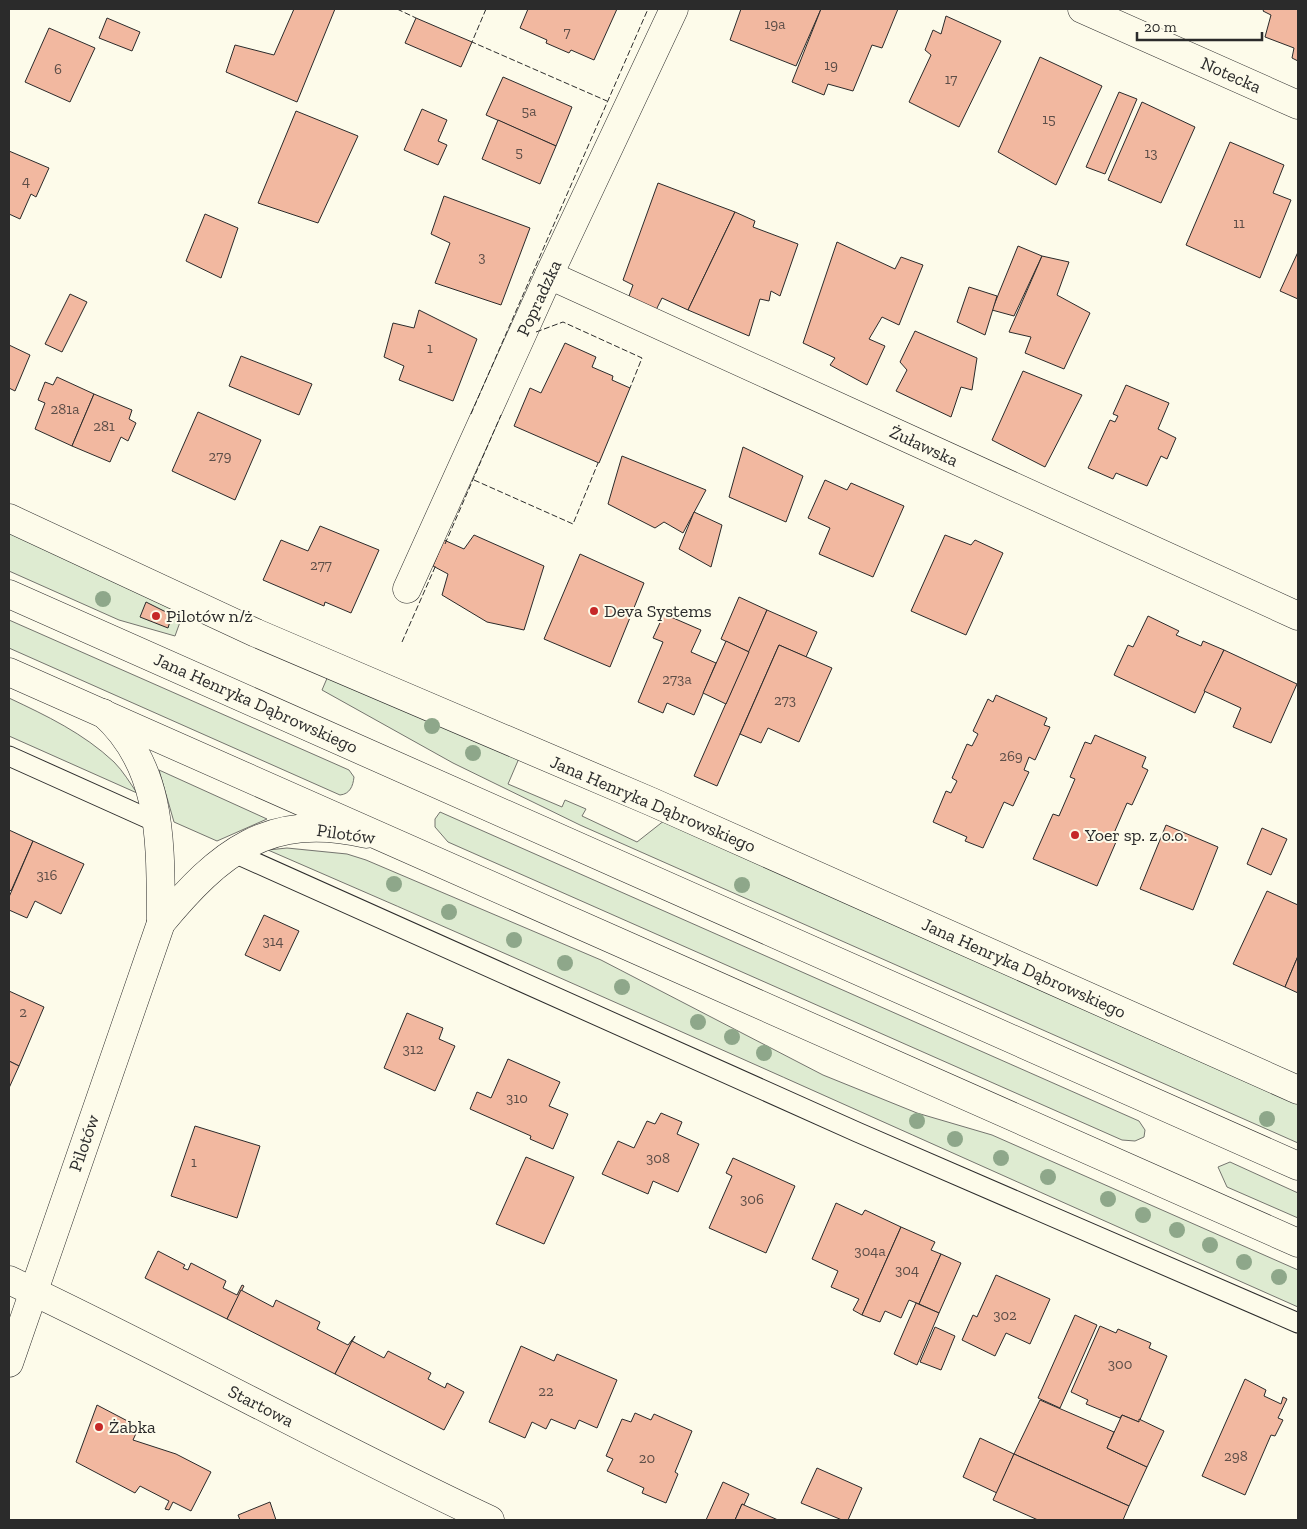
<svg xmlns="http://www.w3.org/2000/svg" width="1307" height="1529" font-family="'Zilla Slab',serif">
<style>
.green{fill:#deebd1;stroke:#74746e}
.building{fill:#f2b8a0;stroke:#2b2b2b}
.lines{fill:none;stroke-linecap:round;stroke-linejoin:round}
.lane-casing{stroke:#2b2b2b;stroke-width:21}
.street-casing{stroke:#2b2b2b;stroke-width:29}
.secondary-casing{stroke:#2b2b2b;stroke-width:29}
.lane{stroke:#fdfbea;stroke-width:19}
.street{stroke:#fdfbea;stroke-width:28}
.secondary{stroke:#fdfbea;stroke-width:28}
.fence{stroke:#2b2b2b;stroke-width:1;stroke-dasharray:6 2.5;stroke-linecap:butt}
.tree{fill:#8ea78a}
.poi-dot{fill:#c62828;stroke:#fdfbea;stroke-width:2}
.labels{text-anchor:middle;stroke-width:4;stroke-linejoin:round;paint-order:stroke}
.number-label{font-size:15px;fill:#5d4e48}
.street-label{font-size:18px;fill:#2b2b2b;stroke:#fdfbea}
.poi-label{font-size:18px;fill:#2b2b2b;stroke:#fdfbea;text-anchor:start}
</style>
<rect width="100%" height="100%" fill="#fdfbea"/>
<g class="green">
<polygon points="9,531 184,611 175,636 119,620 9,571"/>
<path d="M9,620L349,770L354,777C353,786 350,794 340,795L9,648Z"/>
<polygon points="328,676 520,756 508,784 562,807 565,800 586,809 582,816 637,842 665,820 1298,1101 1298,1143 580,825 453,763 322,690"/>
<path d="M9,698C47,716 83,733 114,762C123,771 130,783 137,793L9,736Z"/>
<polygon points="159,770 267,819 217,841 174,822"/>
<polygon points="440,812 1139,1121 1145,1130 1144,1137 1135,1141 1122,1140 448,842 435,827 435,819"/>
<path d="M287,848L347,854L366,860L601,960L823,1075L917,1113L992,1135L1298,1270V1307C955,1155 613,999 268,850Z"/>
<polygon points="1230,1162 1298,1193 1298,1218 1227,1187 1218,1167"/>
</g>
<g class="building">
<polygon points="294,9 335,9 297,102 226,72 235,45 274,55"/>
<polygon points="528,9 617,9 594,60 571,50 569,53 546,43 547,40 520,28"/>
<polygon points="741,9 821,9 796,66 730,40"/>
<polygon points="821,9 898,9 882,48 872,45 853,91 828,84 824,95 792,82"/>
<polygon points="1264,9 1298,9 1298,61 1292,58 1294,48 1265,37 1271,15 1263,11"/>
<polygon points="946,16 1001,41 959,127 909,102 931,55 925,50 933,30 941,34"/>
<polygon points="107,18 140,32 132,51 99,38"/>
<polygon points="416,18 472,42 461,67 405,43"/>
<polygon points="49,28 95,48 70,102 25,82"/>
<polygon points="1040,57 1102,86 1056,185 998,152"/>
<polygon points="503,77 572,107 556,146 486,115"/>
<polygon points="1119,92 1137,99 1105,174 1086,167"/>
<polygon points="1142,102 1195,127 1161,203 1108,180"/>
<polygon points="422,109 447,120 438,141 447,145 438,165 404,150"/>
<polygon points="296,111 358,136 318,223 258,203"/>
<polygon points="498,120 556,146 540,184 482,159"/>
<polygon points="1230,142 1284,165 1273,193 1291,200 1260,278 1186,245"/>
<polygon points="9,151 49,168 36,197 31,194 20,219 9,214"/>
<polygon points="658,183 735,212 688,310 662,298 655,312 629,296 633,285 623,280"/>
<polygon points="444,196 530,228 501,305 435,283 450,243 431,234"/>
<polygon points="735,212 755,221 753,227 798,244 780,296 771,291 769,301 760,299 749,336 688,310"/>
<polygon points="205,214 238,228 221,278 186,261"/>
<polygon points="837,242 895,269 901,257 923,265 899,325 882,317 869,339 885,346 867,385 830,365 835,358 803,343"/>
<polygon points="1018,246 1042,256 1014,316 992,310"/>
<polygon points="1298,252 1298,299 1280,291"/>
<polygon points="1042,256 1069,262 1057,295 1090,313 1064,369 1025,353 1031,337 1009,332"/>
<polygon points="969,287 997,296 985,335 957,322"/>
<polygon points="70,294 87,302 62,352 45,344"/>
<polygon points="419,310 477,339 453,401 399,380 404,366 384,357 393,323 414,328"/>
<polygon points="915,331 977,358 972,390 961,387 951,417 896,391 907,370 900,362"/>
<polygon points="565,343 596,357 592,367 613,376 612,380 630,388 599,463 514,426 530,388 541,393"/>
<polygon points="9,345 30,355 15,391 9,388"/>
<polygon points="241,356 312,384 299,415 229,386"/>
<polygon points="1023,371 1082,395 1045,467 992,440"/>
<polygon points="57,377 94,394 72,446 35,429 45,403 38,400 45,382 53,385"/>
<polygon points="1126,385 1169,403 1158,429 1176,438 1167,459 1161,456 1147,486 1116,473 1113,479 1088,468 1110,420 1115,422 1118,416 1113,414"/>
<polygon points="94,394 132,410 129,419 136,423 128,441 121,437 110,462 72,446"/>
<polygon points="198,412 261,440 235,500 172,471"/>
<polygon points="743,447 803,476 786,522 729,497"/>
<polygon points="622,456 706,490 683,533 664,522 655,528 608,504"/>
<polygon points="825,480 847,490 851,483 904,506 873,577 819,554 830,528 808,518"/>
<polygon points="694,512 722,525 711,567 679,549"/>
<polygon points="320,526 379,550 351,613 325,602 324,606 263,580 281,540 308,551"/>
<polygon points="474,535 544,566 524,630 487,622 442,595 448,574 433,566 444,540 464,549"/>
<polygon points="945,535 971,545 975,540 1003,553 966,635 911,611"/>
<polygon points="580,554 644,583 610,667 544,639"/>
<polygon points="739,597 767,610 749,652 721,639"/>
<polygon points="146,602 172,615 168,628 140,617"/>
<polygon points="767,610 817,632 806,657 779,645 717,786 694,776"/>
<polygon points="664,614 701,630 691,652 716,663 694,715 667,703 663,713 638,702 663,642 653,638"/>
<polygon points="1148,616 1179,631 1176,635 1201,646 1203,641 1224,650 1195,713 1114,675 1128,645 1133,647"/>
<polygon points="726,641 749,652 726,704 703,693"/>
<polygon points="779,645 832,668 799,742 768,728 761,743 740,734"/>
<polygon points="1224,650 1297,684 1271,743 1233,727 1241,708 1204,691"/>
<polygon points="996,695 1047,718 1044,725 1050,727 1035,760 1029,757 1024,770 1029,772 1013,806 1004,802 983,848 965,841 967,837 933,822 946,791 951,793 957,781 952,778 967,744 972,746 978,734 973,731 988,699 993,702"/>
<polygon points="1095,735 1146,757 1142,767 1148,770 1132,805 1127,803 1111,840 1116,842 1097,886 1033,859 1053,814 1059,816 1075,779 1070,777 1085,742 1091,744"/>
<polygon points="1166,825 1218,847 1193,910 1140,889"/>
<polygon points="1262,828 1287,839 1271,875 1247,864"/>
<polygon points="9,830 33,841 11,891 9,889"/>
<polygon points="33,841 84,864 61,914 35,901 27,918 9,910 9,897"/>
<polygon points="1267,891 1298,905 1298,956 1285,987 1233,964"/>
<polygon points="264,915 299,931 280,971 245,955"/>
<polygon points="1298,956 1298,993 1285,987"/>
<polygon points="9,991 44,1007 19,1066 9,1061"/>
<polygon points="407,1013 443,1028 439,1039 455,1046 435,1091 384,1068"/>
<polygon points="508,1059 560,1082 549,1106 568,1114 553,1149 530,1139 531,1136 470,1109 477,1092 491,1098"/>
<polygon points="9,1061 19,1066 9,1088"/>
<polygon points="661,1113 682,1122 677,1134 699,1144 678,1192 653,1181 648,1194 602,1174 618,1141 634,1148 647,1121 655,1124"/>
<polygon points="195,1126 260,1146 237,1218 171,1196"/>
<polygon points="526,1157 574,1177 544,1244 496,1224"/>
<polygon points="733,1158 795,1186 766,1253 709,1228 732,1176 726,1173"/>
<polygon points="836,1203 862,1215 865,1210 901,1227 862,1315 853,1310 859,1299 831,1287 838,1271 812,1259"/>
<polygon points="901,1227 935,1242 931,1250 941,1254 919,1304 909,1300 901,1318 885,1311 880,1322 862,1315"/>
<polygon points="158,1251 185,1265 183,1268 188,1270 191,1263 226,1281 223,1288 237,1295 242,1285 244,1286 227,1319 145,1278"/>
<polygon points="941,1254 961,1263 939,1313 919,1304"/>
<polygon points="996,1275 1050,1299 1030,1344 1006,1333 995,1356 962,1340 973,1315 977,1317"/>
<polygon points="241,1290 273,1307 276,1300 320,1322 317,1329 348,1345 355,1336 335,1374 227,1319"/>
<polygon points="916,1303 939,1313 917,1365 894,1354"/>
<polygon points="1075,1315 1097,1325 1060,1408 1038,1398"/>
<polygon points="1100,1326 1116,1333 1118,1329 1151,1343 1149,1348 1167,1356 1139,1422 1122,1415 1120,1418 1086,1404 1088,1400 1071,1392"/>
<polygon points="935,1327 955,1336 941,1370 920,1362"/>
<polygon points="352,1341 384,1358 388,1351 431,1373 428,1379 445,1388 447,1383 464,1392 444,1430 335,1374"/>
<polygon points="521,1346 554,1361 557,1354 617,1380 597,1428 579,1420 575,1429 551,1419 546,1429 532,1422 525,1438 489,1422"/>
<polygon points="1245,1379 1266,1390 1264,1396 1281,1404 1283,1397 1287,1399 1278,1418 1283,1420 1275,1436 1271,1435 1245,1495 1202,1476"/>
<polygon points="1040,1400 1114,1432 1107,1448 1147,1467 1129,1506 1014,1454"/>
<polygon points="97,1405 139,1427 133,1440 176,1454 211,1472 191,1511 173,1502 169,1510 165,1509 169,1501 140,1486 135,1493 76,1462"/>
<polygon points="635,1413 651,1420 654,1414 692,1431 675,1472 678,1474 666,1503 642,1493 644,1488 607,1471 613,1459 606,1456 622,1419 631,1422"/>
<polygon points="1122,1415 1139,1422 1139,1419 1164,1431 1147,1467 1107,1448"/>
<polygon points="980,1438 1014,1454 997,1493 963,1477"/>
<polygon points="1014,1454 1129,1506 1123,1520 1038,1520 993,1500"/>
<polygon points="817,1468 862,1488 848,1520 842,1520 801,1503"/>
<polygon points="723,1482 749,1494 744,1505 742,1504 735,1520 706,1520"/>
<polygon points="270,1502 276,1520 240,1520 238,1515"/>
<polygon points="742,1504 744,1505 778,1520 735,1520"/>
</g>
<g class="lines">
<defs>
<g id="lane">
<polyline points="9,756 158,823"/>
<polyline points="232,852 857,1132 1298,1323"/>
</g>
<g id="street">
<polyline points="1082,9 1298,105"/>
<polyline points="549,275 1298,616"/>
<polyline points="9,518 256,633 652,802 1298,1090"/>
<polyline points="407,589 549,275 674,9"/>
<path d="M103,713C165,768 160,848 161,923"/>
<path d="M9,1280C171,1356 328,1444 490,1520"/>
<path d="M9,1363L161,923C219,853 269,811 366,834"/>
</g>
<g id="secondary">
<polyline points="9,594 1298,1166"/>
<polyline points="9,672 1298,1243"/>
</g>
</defs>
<use href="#lane" class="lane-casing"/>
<use href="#street" class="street-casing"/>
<use href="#secondary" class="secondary-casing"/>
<use href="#lane" class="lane"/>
<use href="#street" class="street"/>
<use href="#secondary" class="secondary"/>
<g class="fence">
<polyline points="397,9 416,18"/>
<polyline points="486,9 472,42 607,101"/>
<polyline points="536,332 563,322 642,358 630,388"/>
<polyline points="471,414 648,9"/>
<polyline points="474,480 573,524 598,463"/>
<polyline points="445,544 501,415"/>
<polyline points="402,642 436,565"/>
</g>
</g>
<g class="tree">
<circle cx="103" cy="599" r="8"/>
<circle cx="432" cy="726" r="8"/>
<circle cx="473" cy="753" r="8"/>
<circle cx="394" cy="884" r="8"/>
<circle cx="742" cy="885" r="8"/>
<circle cx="449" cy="912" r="8"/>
<circle cx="514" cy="940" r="8"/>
<circle cx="565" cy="963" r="8"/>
<circle cx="622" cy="987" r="8"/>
<circle cx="698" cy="1022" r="8"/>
<circle cx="732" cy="1037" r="8"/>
<circle cx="764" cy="1053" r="8"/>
<circle cx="1267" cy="1119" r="8"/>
<circle cx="917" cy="1121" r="8"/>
<circle cx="955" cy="1139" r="8"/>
<circle cx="1001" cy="1158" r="8"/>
<circle cx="1048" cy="1177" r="8"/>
<circle cx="1108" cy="1199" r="8"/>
<circle cx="1143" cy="1215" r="8"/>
<circle cx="1177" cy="1230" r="8"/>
<circle cx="1210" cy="1245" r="8"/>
<circle cx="1244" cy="1262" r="8"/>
<circle cx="1279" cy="1277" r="8"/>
</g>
<g class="poi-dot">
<circle cx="594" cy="611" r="5"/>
<circle cx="156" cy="616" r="5"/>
<circle cx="1075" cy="835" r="5"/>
<circle cx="99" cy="1427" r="5"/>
</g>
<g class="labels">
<g class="number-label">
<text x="775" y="29">19a</text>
<text x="567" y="37">7</text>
<text x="831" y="70">19</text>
<text x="58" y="74">6</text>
<text x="951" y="84">17</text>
<text x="529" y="116">5a</text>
<text x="1049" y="124">15</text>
<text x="519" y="157">5</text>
<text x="1151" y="158">13</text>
<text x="26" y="186">4</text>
<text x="1239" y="228">11</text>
<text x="482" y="262">3</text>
<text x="430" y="353">1</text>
<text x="65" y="414">281a</text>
<text x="104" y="431">281</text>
<text x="220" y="461">279</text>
<text x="321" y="570">277</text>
<text x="677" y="684">273a</text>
<text x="785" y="705">273</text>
<text x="1011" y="761">269</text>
<text x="47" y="880">316</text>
<text x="273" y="946">314</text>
<text x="23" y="1017">2</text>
<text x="413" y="1054">312</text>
<text x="517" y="1103">310</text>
<text x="658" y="1163">308</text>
<text x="194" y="1167">1</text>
<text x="752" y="1204">306</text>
<text x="870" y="1256">304a</text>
<text x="907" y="1275">304</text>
<text x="1005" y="1320">302</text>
<text x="1120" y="1369">300</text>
<text x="546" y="1396">22</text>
<text x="1236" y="1461">298</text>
<text x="647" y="1463">20</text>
</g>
<g class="street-label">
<text transform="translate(1231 75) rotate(24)" y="6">Notecka</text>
<text transform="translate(539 298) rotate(-65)" y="6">Popradzka</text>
<text transform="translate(924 446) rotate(25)" y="6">Żuławska</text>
<text transform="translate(256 703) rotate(24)" y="6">Jana Henryka Dąbrowskiego</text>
<text transform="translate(653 804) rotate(23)" y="6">Jana Henryka Dąbrowskiego</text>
<text transform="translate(346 834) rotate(8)" y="6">Pilotów</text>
<text transform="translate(1024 968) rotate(24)" y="6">Jana Henryka Dąbrowskiego</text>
<text transform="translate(84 1143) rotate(-71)" y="6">Pilotów</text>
<text transform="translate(261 1406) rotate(27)" y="6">Startowa</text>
</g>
<g class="poi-label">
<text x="604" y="617">Deva Systems</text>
<text x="166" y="622">Pilotów n/ż</text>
<text x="1085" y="841">Yoer sp. z o.o.</text>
<text x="109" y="1433">Żabka</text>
</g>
</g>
<rect width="1307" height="1529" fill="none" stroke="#2b2b2b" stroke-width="20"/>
<path d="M1137 32v8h125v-8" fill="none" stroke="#2b2b2b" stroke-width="2.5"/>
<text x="1144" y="32" font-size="15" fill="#2b2b2b" stroke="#fdfbea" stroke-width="4" paint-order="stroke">20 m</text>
</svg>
